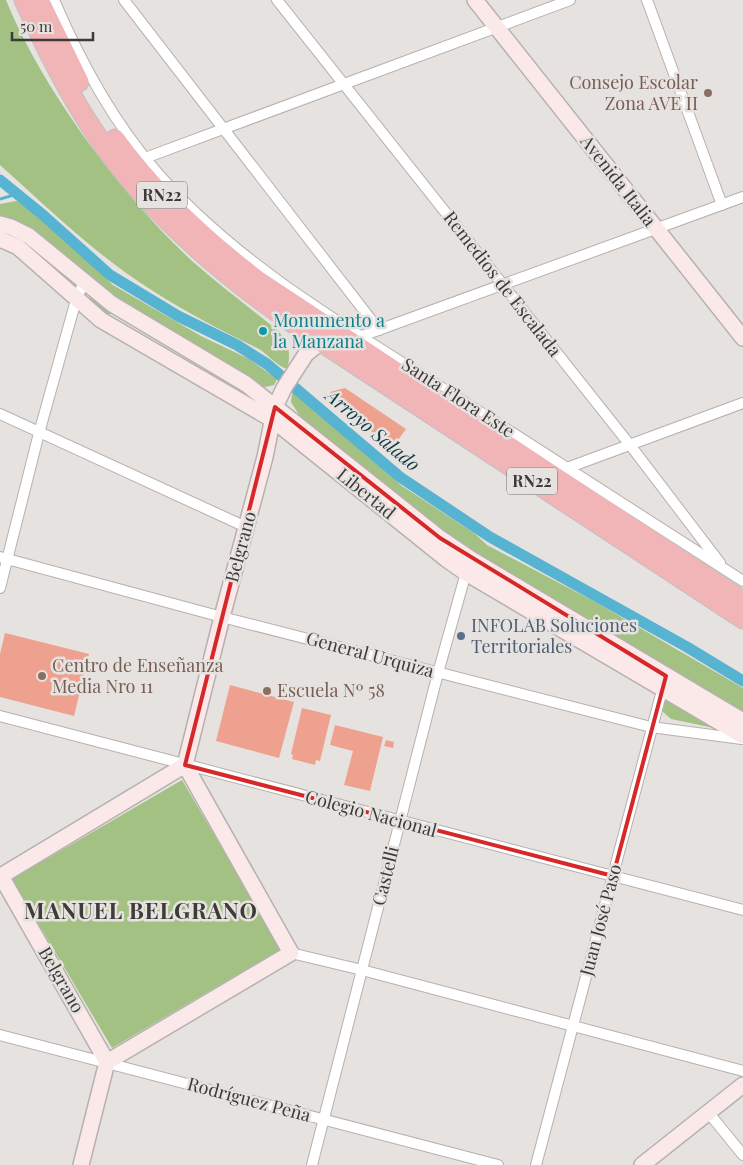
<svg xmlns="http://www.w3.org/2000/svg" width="743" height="1165" font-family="'Playfair Display',serif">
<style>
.green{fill:#a3c182}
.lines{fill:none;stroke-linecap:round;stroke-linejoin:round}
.stream{stroke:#57b3d2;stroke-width:3}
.canal{stroke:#57b3d2;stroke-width:11}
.building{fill:#efa18f}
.street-casing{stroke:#b6b1af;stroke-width:12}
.secondary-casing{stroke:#b6b1af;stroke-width:18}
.highway-casing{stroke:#c1c0c0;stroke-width:21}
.street{stroke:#fff;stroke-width:10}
.secondary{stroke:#fbe9ea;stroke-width:15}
.highway{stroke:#f1b5b8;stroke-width:19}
.marked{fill:none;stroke:#d62828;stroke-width:4;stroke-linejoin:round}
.education-dot{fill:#8d6e63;stroke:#e6e2df;stroke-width:2}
.culture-dot{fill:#0f9aa8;stroke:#e6e2df;stroke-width:2}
.service-dot{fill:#5c6f8a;stroke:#e6e2df;stroke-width:2}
.labels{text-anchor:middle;stroke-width:5;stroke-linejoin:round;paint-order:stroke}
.shield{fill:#e6e2df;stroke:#6f6d6c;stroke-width:1}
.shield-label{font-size:16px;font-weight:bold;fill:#3c3b3a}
.education-label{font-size:18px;fill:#785e54;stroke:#e6e2df;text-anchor:start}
.street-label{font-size:18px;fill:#3c3b3a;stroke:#e6e2df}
.culture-label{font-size:18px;fill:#0d838f;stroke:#e6e2df;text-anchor:start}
.service-label{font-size:18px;fill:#4e5e75;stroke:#e6e2df;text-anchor:start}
.water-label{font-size:19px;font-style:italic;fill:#0b3644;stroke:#e6e2df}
.district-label{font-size:22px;font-weight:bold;letter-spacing:1px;fill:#3f3b39;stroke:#e6e2df}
</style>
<rect width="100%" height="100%" fill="#e6e2df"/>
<g class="green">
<path d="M0,0H6C43,91 121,194 192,261C219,285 249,307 277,330C290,344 290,350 288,369C275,366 269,354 257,348C222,331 186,312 153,291C97,256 49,209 0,165Z"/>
<polygon points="16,201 30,207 113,285 201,336 249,359 277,379 274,385 265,387 257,384 115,299 24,227 0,216 0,204"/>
<polygon points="93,295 115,312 105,316 88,301"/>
<polygon points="296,388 316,411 402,486 474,533 487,545 597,603 743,688 743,712 676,671 462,547 301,418 291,402 292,394"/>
<polygon points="668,699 715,726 714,728 671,719 661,710 662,701"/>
<polygon points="182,780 281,949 112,1048 12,879"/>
</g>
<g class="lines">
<polyline class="stream" points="0,199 17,194"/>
<polyline class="canal" points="0,180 43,215 110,275 178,316 237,345 267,364 400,477 490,537 687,647 743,681"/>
</g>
<g class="building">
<polygon points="345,388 406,429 391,450 330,392"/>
<polygon points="5,633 89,654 74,716 0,697 0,654"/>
<polygon points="230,685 294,702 279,758 216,741"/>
<polygon points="302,708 331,715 320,761 316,760 315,765 292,759 293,755 291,754"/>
<polygon points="335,725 383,737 370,791 344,785 353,751 330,745"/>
<polygon points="386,740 394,742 393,748 384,746"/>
</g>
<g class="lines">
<defs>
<g id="street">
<path d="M54,0C80,61 112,120 155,170C234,263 350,329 452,394C549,456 646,518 743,581"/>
<polyline points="124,0 379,330"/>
<polyline points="277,0 630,445 720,563"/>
<polyline points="647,0 722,205"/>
<polyline points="145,158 570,0"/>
<polyline points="359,337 743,197"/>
<polyline points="0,414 246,527"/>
<polyline points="567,468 743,403"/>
<polyline points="0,557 222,617 651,727 742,739"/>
<polyline points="0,588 39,433 76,300 84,282"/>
<polyline points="0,716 743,910"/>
<polyline points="291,953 362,970 743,1071"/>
<polyline points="0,1035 498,1165"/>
<polyline points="708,1112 743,1155"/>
<polyline points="312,1165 438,673 467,569"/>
<polyline points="536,1165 664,683"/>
</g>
<g id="secondary">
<polyline points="475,0 743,338"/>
<polyline points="0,224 11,227 29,236 112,304 246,384 440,538 471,559 743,721"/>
<polyline points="0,239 18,247 101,320 273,420 446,559 466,573 743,736"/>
<polyline points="185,765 222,617 265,457 275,407 284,388 306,354 321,342"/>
<polyline points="81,1165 107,1062 1,876 185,765 291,953 107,1062"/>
<polyline points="642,1165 743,1085"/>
</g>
<g id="highway">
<path d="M24,0C44,45 66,89 93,130C146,210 220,274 300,328L743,619"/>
<polyline points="39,0 79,82"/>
<path d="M115,139C155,194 206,241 260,282L743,601"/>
</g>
</defs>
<use href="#street" class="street-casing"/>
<use href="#secondary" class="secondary-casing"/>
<use href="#highway" class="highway-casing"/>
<use href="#street" class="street"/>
<use href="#secondary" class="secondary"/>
<use href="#highway" class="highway"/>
</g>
<path class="marked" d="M275,407L440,538L666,676L613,876L185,765Z"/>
<g class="education-dot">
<circle cx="708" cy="93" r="5"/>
<circle cx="42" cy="676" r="5"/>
<circle cx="267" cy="691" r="5"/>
</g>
<circle class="culture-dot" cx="263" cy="331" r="5"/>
<circle class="service-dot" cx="461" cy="636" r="5"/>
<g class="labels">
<g class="shield">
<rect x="137" y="181.5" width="50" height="27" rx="4"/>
<rect x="507" y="467.5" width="50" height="27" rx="4"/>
</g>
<g class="shield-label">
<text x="162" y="201">RN22</text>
<text x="532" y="487">RN22</text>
</g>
<g class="education-label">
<text x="698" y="89" text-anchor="end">Consejo Escolar<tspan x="698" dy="21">Zona AVE II</tspan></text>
<text x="52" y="672">Centro de Enseñanza<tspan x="52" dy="21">Media Nro 11</tspan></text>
<text x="277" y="697">Escuela Nº 58</text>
</g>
<g class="street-label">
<text transform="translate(618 181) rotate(52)" y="6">Avenida Italia</text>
<text transform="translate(502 284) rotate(52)" y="6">Remedios de Escalada</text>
<text transform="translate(458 398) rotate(33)" y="6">Santa Flora Este</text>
<text transform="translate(366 494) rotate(39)" y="6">Libertad</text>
<text transform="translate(241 547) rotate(-75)" y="6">Belgrano</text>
<text transform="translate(370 655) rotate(15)" y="6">General Urquiza</text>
<text transform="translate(371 814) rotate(15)" y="6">Colegio Nacional</text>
<text transform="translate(386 876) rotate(-76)" y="6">Castelli</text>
<text transform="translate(601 920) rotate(-75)" y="6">Juan José Paso</text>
<text transform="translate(61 980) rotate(60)" y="6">Belgrano</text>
<text transform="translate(249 1100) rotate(15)" y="6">Rodríguez Peña</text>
</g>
<g class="culture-label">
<text x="273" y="327">Monumento a<tspan x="273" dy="21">la Manzana</tspan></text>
</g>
<g class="service-label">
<text x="471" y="632">INFOLAB Soluciones<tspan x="471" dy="21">Territoriales</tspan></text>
</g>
<g class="water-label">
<text transform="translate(373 430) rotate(40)" y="7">Arroyo Salado</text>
</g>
<g class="district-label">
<text x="141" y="919">MANUEL BELGRANO</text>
</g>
</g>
<path d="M12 32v8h81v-8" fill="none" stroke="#3c3b3a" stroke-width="2.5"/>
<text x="20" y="32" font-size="15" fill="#3c3b3a" stroke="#e6e2df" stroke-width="4" paint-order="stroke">50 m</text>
</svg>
